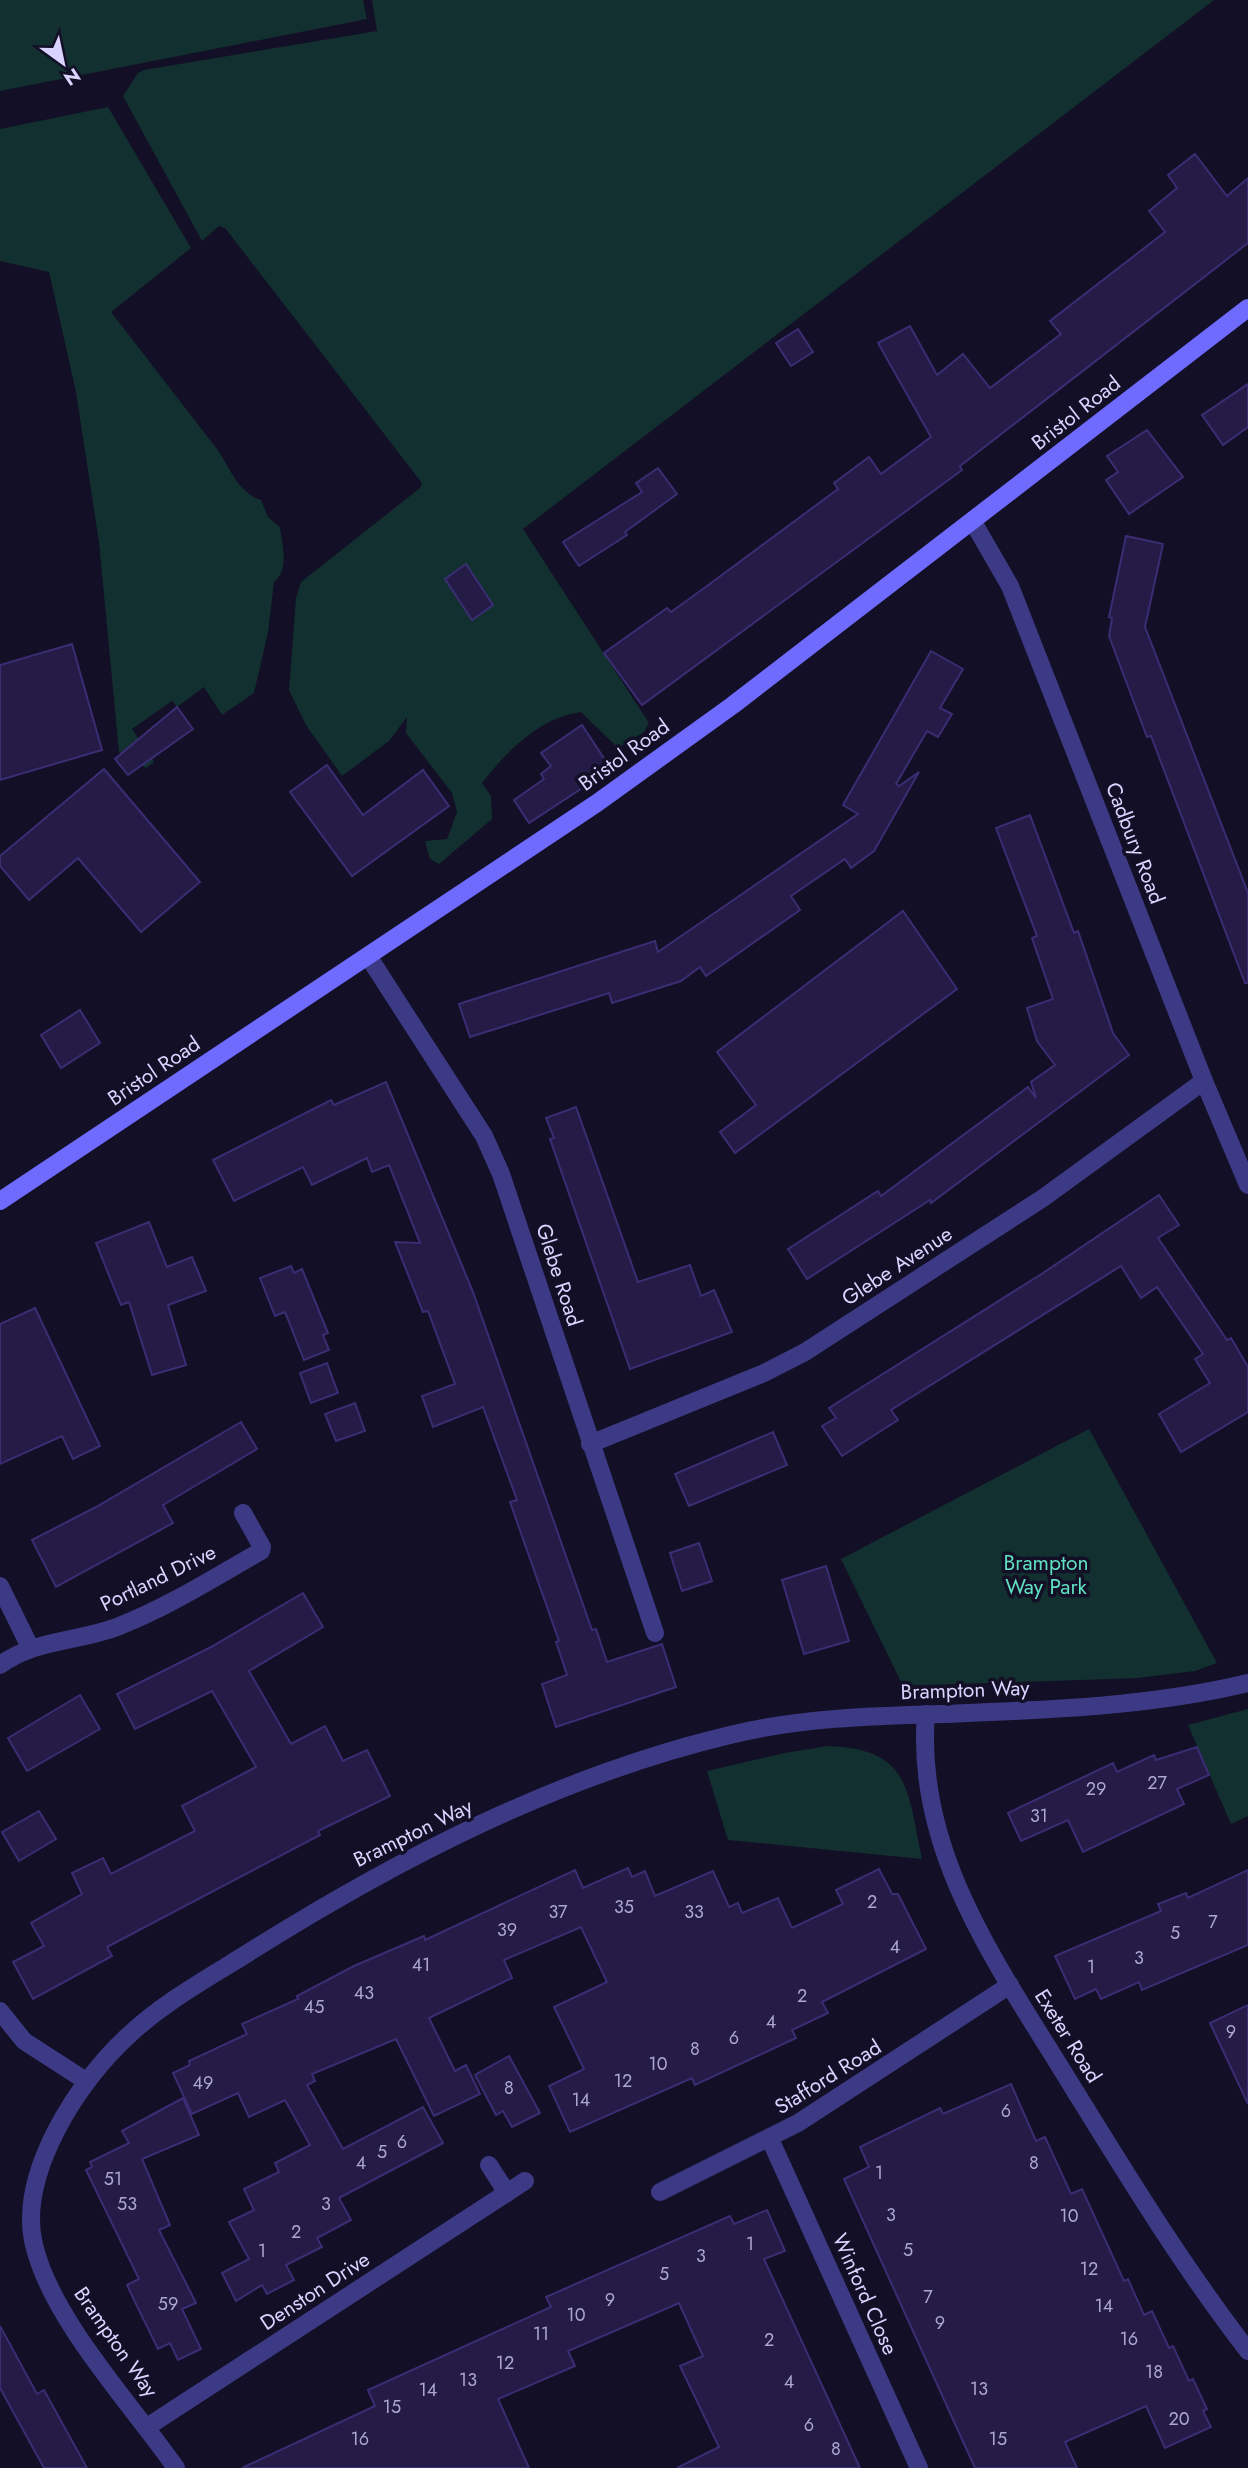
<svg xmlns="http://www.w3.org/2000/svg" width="1248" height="2468" font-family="Jost,sans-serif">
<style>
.green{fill:#12302f}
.building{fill:#241b47;stroke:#3b2d73;stroke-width:2}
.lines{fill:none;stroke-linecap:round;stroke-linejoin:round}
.street{stroke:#3d3a85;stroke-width:18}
.secondary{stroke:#6f6bff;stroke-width:18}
.labels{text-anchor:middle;stroke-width:7;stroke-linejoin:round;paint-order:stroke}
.number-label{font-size:18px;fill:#aca6d1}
.street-label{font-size:21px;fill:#d9d4ff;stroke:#130f26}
.park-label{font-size:21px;fill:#5fe0c0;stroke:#130f26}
</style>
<rect width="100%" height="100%" fill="#130f26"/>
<g class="green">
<polygon points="0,0 363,0 367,19 0,91"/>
<path d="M372,0H1214L523,529L649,723L644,732L618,748L581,712C539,718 507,751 482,783L491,796L492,819L439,864L430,859L425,841L447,839L457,812L452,793L406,733L407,717L389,741L342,776L306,725L289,690L296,598L301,582L420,488L422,483L225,228L219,226L202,241L123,96L138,73L144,70L377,31Z"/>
<path d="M108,107L191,248L111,312L217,449C229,466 238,493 261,500L268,517L280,527C282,545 290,569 274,582L268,632L254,693L222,715L204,687L177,707L172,701L132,729L154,762L146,768L119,752L99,542L76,392L49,272L0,261V129Z"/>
<polygon points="1089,1429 1217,1663 1195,1671 1137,1678 903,1686 841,1559"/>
<polygon points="1248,1709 1248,1816 1231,1824 1188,1725"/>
<path d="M828,1746C912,1749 907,1791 922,1859L728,1840L707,1771L785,1753Z"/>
</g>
<g class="building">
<polygon points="1195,154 1227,196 1248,178 1248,243 960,466 962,470 642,705 604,653 667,608 671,612 707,586 838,489 834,483 869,457 881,474 931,437 878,343 910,326 937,375 963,354 990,388 1061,334 1050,321 1165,232 1149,211 1177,188 1168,175"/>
<polygon points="798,329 813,352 791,366 776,343"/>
<polygon points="1248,384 1248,427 1223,445 1202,415"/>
<polygon points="1147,430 1183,477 1129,514 1106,480 1118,472 1107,456"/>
<polygon points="658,468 677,494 625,532 627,535 579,566 563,542 642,492 636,483"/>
<polygon points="1126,536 1163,544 1145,627 1248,893 1248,983 1245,983 1151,736 1147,737 1109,636 1112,618 1109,617"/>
<polygon points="466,564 493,605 472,620 445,579"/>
<polygon points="72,644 102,750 0,780 0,665"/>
<polygon points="931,651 963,669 940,708 952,714 938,737 927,731 896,784 899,786 919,772 874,851 851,868 845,859 791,896 800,910 706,976 700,967 681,981 612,1003 609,993 470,1037 459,1004 655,941 658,952 858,814 843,805"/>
<polygon points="177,707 193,729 128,775 115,759"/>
<polygon points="582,725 611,769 529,823 514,800 544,779 541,774 551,766 541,753"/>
<polygon points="327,765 363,815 423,770 449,806 352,876 290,792"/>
<polygon points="104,769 200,882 141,932 78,858 29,900 0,866 0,856"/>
<polygon points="1030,815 1074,933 1078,931 1113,1033 1129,1055 931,1203 930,1200 807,1279 788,1249 878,1191 881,1196 1028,1087 1036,1098 1031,1082 1055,1065 1037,1041 1027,1008 1053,999 1032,938 1037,936 996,828"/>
<polygon points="903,911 957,989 735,1153 720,1132 756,1105 717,1052"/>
<polygon points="80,1010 100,1043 61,1068 41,1035"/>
<polygon points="386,1082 473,1292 592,1630 596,1629 607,1662 662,1644 676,1687 556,1727 542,1684 567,1675 556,1642 559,1641 510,1502 517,1500 483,1407 433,1427 422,1396 455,1384 428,1311 423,1312 395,1242 420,1243 389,1165 372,1172 367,1158 312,1185 303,1167 234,1201 213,1160 331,1100 334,1105"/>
<polygon points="576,1107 638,1282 690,1265 701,1296 714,1290 732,1332 630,1369 550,1139 554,1138 546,1118"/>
<polygon points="1159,1195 1179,1225 1158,1238 1227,1340 1231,1338 1248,1367 1248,1412 1181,1452 1159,1414 1210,1383 1195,1359 1203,1354 1157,1287 1141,1298 1121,1266 891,1410 898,1420 842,1456 822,1426 836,1418 829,1408 1043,1273"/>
<polygon points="149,1222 167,1267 192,1257 206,1291 168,1305 186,1365 152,1375 129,1302 121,1305 96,1243"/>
<polygon points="291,1266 294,1273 302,1269 328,1333 323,1335 329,1350 304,1360 285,1312 275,1316 260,1278"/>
<polygon points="35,1308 100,1446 73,1459 62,1436 0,1464 0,1324"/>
<polygon points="327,1363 338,1393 311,1403 300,1373"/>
<polygon points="355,1403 365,1431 336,1441 325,1414"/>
<polygon points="241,1422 257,1449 163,1505 173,1523 56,1587 32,1540 96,1507"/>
<polygon points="773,1432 787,1465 689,1506 675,1474"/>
<polygon points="699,1543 712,1581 682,1591 670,1553"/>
<polygon points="826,1566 849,1641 804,1654 782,1580"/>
<polygon points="303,1593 323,1627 249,1671 291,1744 325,1726 343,1761 367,1750 390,1796 318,1831 320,1835 107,1947 112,1956 33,1999 13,1962 44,1946 31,1923 82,1894 72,1873 103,1858 111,1874 195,1831 182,1806 256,1767 212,1691 135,1729 117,1694 211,1647"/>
<polygon points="80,1695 100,1729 27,1771 8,1738"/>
<polygon points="1197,1747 1209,1775 1177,1789 1184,1804 1083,1852 1068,1820 1021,1841 1008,1813 1113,1763 1117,1772 1154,1755 1156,1760"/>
<polygon points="39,1811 56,1839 19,1861 2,1832"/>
<polygon points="628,1868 632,1877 645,1871 655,1896 713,1871 729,1907 738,1903 742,1913 778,1898 792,1928 843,1904 836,1890 879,1869 892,1894 898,1894 926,1949 822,2002 828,2013 792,2030 796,2038 695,2085 692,2078 570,2132 549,2086 584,2069 554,2007 607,1982 581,1927 504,1960 512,1978 429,2018 455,2071 466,2065 480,2094 434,2116 396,2039 312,2074 315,2081 307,2085 343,2149 423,2107 443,2143 339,2198 351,2220 317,2238 322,2247 286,2265 294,2280 267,2294 262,2285 236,2301 222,2273 249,2259 229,2222 254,2210 244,2189 279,2172 275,2163 310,2145 285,2100 249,2117 238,2093 192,2114 173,2073 190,2065 189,2061 247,2034 242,2024 298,1999 297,1996 354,1966 424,1936 425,1940 575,1870 583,1888"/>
<polygon points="1248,1870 1248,1945 1142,1990 1139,1982 1101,1999 1096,1989 1075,1999 1055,1956 1161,1911 1158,1904 1186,1893 1188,1898"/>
<polygon points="1248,2005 1248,2104 1210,2023"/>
<polygon points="509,2056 540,2113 512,2127 503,2111 496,2115 475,2075"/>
<polygon points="1011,2084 1036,2141 1045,2137 1071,2194 1082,2189 1124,2281 1128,2279 1144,2315 1152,2311 1169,2348 1173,2346 1189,2381 1193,2379 1207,2409 1203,2411 1211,2427 1165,2448 1146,2406 1065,2442 1077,2468 975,2468 844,2179 869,2167 860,2147 940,2108 943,2114"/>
<polygon points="183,2098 199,2135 142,2159 170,2225 159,2230 196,2303 182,2309 201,2349 178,2360 170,2343 158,2349 135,2302 127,2285 139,2279 86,2170 92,2167 90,2162 129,2143 122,2131"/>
<polygon points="767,2210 785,2251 764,2259 860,2468 677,2468 719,2447 680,2366 703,2356 679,2303 568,2351 575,2366 498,2399 529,2468 242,2468 375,2406 368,2390 551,2307 546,2297 730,2216 734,2224"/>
<polygon points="0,2326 37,2394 44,2390 87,2468 44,2468 0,2388"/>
</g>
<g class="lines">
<g class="street">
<polyline points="973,522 1010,586 1204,1081 1248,1185"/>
<polyline points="368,956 484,1136 501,1174 655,1633"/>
<polyline points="590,1444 764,1373 805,1352 1043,1198 1204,1081"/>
<polyline points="0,1586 30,1647"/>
<path d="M0,1665C36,1639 77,1642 117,1627C168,1607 214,1578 261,1551L262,1547L243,1513"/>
<path d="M926,1714C914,1857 1005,1975 1075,2091C1130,2180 1184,2268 1248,2351"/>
<polyline points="0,2011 24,2041 86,2081"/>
<polyline points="770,2139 919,2468"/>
<polyline points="489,2165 507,2193"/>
<polyline points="660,2192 798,2123 1010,1985"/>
<polyline points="147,2427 525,2181"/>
<path d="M176,2468C132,2405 52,2320 34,2245C17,2174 79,2080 129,2035C164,2002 208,1978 248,1953C397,1859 558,1776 730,1735C799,1718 871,1716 942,1714C1044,1710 1148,1707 1248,1683"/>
</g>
<polyline class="secondary" points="0,1201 597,803 733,705 1248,308"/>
</g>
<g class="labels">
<g class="number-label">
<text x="1157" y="1789">27</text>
<text x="1096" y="1795">29</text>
<text x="1039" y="1822">31</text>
<text x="872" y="1908">2</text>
<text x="624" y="1913">35</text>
<text x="558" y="1918">37</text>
<text x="694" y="1918">33</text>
<text x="1213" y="1928">7</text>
<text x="507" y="1936">39</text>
<text x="1175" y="1939">5</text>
<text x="895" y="1953">4</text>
<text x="1139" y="1964">3</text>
<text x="421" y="1971">41</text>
<text x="1091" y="1973">1</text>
<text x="364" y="1999">43</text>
<text x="802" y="2002">2</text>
<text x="314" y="2013">45</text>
<text x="771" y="2028">4</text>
<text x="1231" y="2038">9</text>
<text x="734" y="2044">6</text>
<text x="695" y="2055">8</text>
<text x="658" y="2070">10</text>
<text x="623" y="2087">12</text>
<text x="203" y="2089">49</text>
<text x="509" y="2094">8</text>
<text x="581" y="2106">14</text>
<text x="1006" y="2117">6</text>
<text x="402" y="2148">6</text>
<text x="382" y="2158">5</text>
<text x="361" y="2169">4</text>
<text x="1034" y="2169">8</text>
<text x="879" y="2179">1</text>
<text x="113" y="2185">51</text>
<text x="127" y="2210">53</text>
<text x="326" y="2210">3</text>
<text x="891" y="2221">3</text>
<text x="1069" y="2222">10</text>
<text x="296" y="2238">2</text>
<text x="750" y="2250">1</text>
<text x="908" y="2256">5</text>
<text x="262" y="2257">1</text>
<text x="701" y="2262">3</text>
<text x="1089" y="2275">12</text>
<text x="664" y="2280">5</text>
<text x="928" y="2303">7</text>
<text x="610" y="2306">9</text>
<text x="168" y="2310">59</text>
<text x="1104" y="2312">14</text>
<text x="576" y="2321">10</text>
<text x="940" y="2329">9</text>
<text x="541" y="2340">11</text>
<text x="1129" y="2345">16</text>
<text x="769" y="2346">2</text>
<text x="505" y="2369">12</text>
<text x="1154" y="2378">18</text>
<text x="468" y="2386">13</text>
<text x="789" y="2388">4</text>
<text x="979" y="2395">13</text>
<text x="428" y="2396">14</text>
<text x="392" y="2413">15</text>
<text x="1179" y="2425">20</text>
<text x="809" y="2431">6</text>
<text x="360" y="2445">16</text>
<text x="998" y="2445">15</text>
<text x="836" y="2455">8</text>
</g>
<g class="street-label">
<text transform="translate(1076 413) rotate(-38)" y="7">Bristol Road</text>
<text transform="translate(624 755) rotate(-36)" y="7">Bristol Road</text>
<text transform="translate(1135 843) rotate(69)" y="7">Cadbury Road</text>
<text transform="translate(154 1071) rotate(-34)" y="7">Bristol Road</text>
<text transform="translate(897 1266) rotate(-33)" y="7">Glebe Avenue</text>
<text transform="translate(559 1275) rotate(72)" y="7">Glebe Road</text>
<text transform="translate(158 1578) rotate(-26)" y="7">Portland Drive</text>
<text transform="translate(965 1690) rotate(-2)" y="7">Brampton Way</text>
<text transform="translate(413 1833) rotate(-26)" y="7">Brampton Way</text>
<text transform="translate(1068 2036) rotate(58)" y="7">Exeter Road</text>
<text transform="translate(828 2077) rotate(-32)" y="7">Stafford Road</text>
<text transform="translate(315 2291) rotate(-33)" y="7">Denston Drive</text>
<text transform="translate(865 2294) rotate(66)" y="7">Winford Close</text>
<text transform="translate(116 2342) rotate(55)" y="7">Brampton Way</text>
</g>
<g class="park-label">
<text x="1046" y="1570">Brampton<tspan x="1046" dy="24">Way Park</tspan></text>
</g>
</g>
<g transform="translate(63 63) rotate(147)" stroke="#130f26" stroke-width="5" paint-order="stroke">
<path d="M0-5L12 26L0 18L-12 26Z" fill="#d9d4ff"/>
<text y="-10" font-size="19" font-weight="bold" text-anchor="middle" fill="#d9d4ff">N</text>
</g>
</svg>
